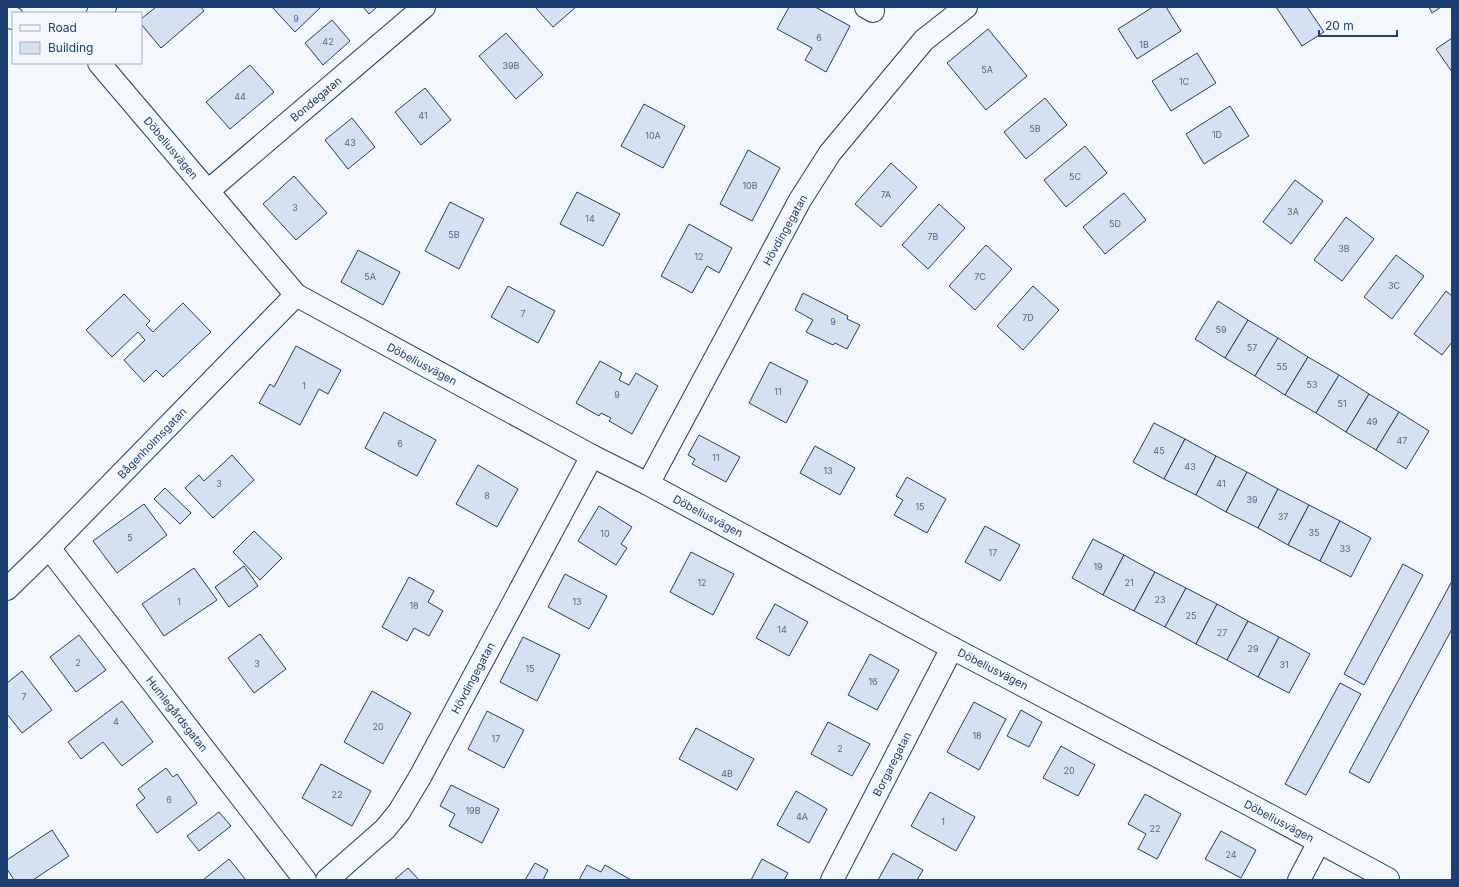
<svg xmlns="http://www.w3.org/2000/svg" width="1459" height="887" font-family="Inter,sans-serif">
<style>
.building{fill:#d5e0f0;stroke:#1d3f73}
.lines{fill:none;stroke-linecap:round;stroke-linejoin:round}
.minor-casing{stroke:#1d3f73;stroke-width:24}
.minor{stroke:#f4f7fb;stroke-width:22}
.labels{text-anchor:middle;stroke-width:3;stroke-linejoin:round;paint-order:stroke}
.number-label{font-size:9px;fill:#4b6792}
.street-label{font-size:11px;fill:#1d3f73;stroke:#f4f7fb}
</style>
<rect width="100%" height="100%" fill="#f4f7fb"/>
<g class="building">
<polygon points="156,7 201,7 204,11 161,48 141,24 141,19"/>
<polygon points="272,7 321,7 295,32"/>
<polygon points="363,7 377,7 369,14"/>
<polygon points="535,7 576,7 553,27"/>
<polygon points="789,7 815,7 850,26 826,72 805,60 812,48 777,29"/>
<polygon points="1153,7 1166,7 1181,31 1137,59 1118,29"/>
<polygon points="1276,7 1307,7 1324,32 1302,46"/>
<polygon points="1429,7 1441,7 1432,13"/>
<polygon points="332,20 350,41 323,65 305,43"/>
<polygon points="988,29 1027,76 986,110 947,63"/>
<polygon points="506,33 543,75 516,99 479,56"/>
<polygon points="1452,38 1452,72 1436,49"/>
<polygon points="1197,53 1216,83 1171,111 1152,81"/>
<polygon points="250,65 274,92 230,129 206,102"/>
<polygon points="425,88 451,120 421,145 395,112"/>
<polygon points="1045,98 1067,125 1026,159 1004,132"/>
<polygon points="644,104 685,126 663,168 621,146"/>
<polygon points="1230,106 1249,136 1204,164 1186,134"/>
<polygon points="352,118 375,147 348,169 325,140"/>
<polygon points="1085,146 1107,173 1066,207 1044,180"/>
<polygon points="748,150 780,168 752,221 720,204"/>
<polygon points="891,163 917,187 881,227 855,204"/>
<polygon points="294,176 327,213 296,240 263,204"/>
<polygon points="1295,180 1323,201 1291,244 1263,222"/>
<polygon points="577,192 620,214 603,246 560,224"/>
<polygon points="1124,193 1146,220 1105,254 1083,227"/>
<polygon points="450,202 484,219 459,269 425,251"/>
<polygon points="939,204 965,228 928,269 902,245"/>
<polygon points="1346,217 1374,239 1342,281 1314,260"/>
<polygon points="689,224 732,248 719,273 707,266 692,293 661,276"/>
<polygon points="986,245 1012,269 975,310 949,286"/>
<polygon points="358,250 400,272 383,305 341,282"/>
<polygon points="1396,255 1424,276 1392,319 1364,297"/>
<polygon points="508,286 555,311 538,343 491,317"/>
<polygon points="1033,286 1059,310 1023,350 997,326"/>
<polygon points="1446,291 1452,296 1452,342 1442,355 1414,334"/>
<polygon points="803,293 848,316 847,319 860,325 847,349 835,343 833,345 806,332 813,320 795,310"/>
<polygon points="124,294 150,321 146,325 153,332 183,303 211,332 163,377 156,370 144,382 124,360 145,340 138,332 112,357 86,330"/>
<polygon points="1218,301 1248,320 1225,358 1195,339"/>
<polygon points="1248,320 1278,338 1255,376 1225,358"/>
<polygon points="1278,338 1308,357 1285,395 1255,376"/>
<polygon points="296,346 341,370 328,394 319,389 300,425 259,403 270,384 274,387"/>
<polygon points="1308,357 1339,375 1316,413 1285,395"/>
<polygon points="600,361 622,373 619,380 629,385 636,373 658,386 632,434 609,421 611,418 601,413 599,416 576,403"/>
<polygon points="770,362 808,381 786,423 749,403"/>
<polygon points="1339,375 1369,394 1346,432 1316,413"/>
<polygon points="1369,394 1399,412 1376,450 1346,432"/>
<polygon points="384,412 436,440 417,476 365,448"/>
<polygon points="1399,412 1429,431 1406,469 1376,450"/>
<polygon points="1154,423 1185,439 1164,479 1133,462"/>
<polygon points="699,435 740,457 726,482 692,464 695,459 688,455"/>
<polygon points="1185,439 1216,456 1196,495 1164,479"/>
<polygon points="815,446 855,468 840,495 800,473"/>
<polygon points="232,455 254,480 213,518 185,488 199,475 204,481"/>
<polygon points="1216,456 1247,472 1226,512 1196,495"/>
<polygon points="478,465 518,489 497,527 456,504"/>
<polygon points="1247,472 1278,489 1258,528 1226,512"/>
<polygon points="907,477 946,499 927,533 894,515 903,500 896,496"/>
<polygon points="165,488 191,513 180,524 154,499"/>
<polygon points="1278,489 1309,505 1288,545 1258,528"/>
<polygon points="144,504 167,535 117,573 93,541"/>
<polygon points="1309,505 1340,521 1320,561 1288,545"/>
<polygon points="599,506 632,527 621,544 627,548 616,565 578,541"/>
<polygon points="1340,521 1371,538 1351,577 1320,561"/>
<polygon points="985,526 1020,545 1000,581 965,562"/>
<polygon points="254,531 282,558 260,580 233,552"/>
<polygon points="1093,539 1124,555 1103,595 1072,578"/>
<polygon points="691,552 734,574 713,615 670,592"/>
<polygon points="1124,555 1155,572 1134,611 1103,595"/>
<polygon points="1403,564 1423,575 1364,685 1344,674"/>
<polygon points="244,566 258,586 229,607 215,587"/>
<polygon points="194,568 217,600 164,636 142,604"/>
<polygon points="1155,572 1186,588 1165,627 1134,611"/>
<polygon points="565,574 607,596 589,629 548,607"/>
<polygon points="409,577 434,591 428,602 443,611 429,636 414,628 407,641 382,627"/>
<polygon points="1452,581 1452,629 1369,783 1349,772"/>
<polygon points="1186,588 1217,604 1196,644 1165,627"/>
<polygon points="775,604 808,622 789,656 756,638"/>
<polygon points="1217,604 1248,621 1227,660 1196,644"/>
<polygon points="1248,621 1279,637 1258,677 1227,660"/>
<polygon points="260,634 286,669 254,693 228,658"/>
<polygon points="79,635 106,670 76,692 50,657"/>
<polygon points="523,637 560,655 537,701 500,682"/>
<polygon points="1279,637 1310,654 1289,693 1258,677"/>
<polygon points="870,654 899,670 877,710 848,695"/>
<polygon points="22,671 52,710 22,733 7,714 7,683"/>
<polygon points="1340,683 1361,694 1306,795 1285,784"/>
<polygon points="372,691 411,713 383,764 344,742"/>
<polygon points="122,701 153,742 122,766 103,742 81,759 68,742"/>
<polygon points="974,702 1006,719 979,770 947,752"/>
<polygon points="1021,710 1042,722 1029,747 1007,736"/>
<polygon points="487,711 524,730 504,768 468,749"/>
<polygon points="828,722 870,744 852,776 811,754"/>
<polygon points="696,728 754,759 737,790 679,759"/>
<polygon points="1061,746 1095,765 1078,796 1043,778"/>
<polygon points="321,764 371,791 352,826 302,798"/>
<polygon points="166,768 173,777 177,774 197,803 157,833 136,805 145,798 138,789"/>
<polygon points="451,785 499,809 482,843 449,826 455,814 440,806"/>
<polygon points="796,791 827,809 809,843 777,825"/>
<polygon points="930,792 975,817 956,851 911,826"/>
<polygon points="1145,794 1181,814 1157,859 1138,849 1146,834 1128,824"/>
<polygon points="219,812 231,826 199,851 187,836"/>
<polygon points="52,830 69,856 33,880 14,880 7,869 7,860"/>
<polygon points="1221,831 1256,850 1241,878 1205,859"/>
<polygon points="893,853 923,870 917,880 878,880"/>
<polygon points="229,859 246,880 203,880"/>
<polygon points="762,859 788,873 784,880 751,880"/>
<polygon points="535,863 548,870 543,880 525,880"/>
<polygon points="587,865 601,872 605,865 631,880 579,880"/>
<polygon points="408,868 419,880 394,880"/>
</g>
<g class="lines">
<defs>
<g id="minor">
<polyline points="866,7 873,11"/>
<polyline points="98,13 105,7"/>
<polyline points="7,17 13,18"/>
<polyline points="99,63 296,295 592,456 648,484 952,648 1254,807 1388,879"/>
<polyline points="208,191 424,7"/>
<polyline points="648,484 800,200 830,153 924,40 966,7"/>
<polyline points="49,548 305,880"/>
<polyline points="7,589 49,548 296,295"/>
<polyline points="327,880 385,829 399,812 420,777 592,456"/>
<polyline points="832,880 952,648"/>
<polyline points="1299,880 1319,842"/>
</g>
</defs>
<use href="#minor" class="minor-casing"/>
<use href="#minor" class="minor"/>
</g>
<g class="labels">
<g class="number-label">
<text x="296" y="22">9</text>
<text x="819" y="41">6</text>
<text x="328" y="45">42</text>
<text x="1144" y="48">1B</text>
<text x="511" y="69">39B</text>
<text x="987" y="73">5A</text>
<text x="1184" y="85">1C</text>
<text x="240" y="100">44</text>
<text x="423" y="119">41</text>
<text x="1035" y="132">5B</text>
<text x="1217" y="138">1D</text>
<text x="653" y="139">10A</text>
<text x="350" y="146">43</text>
<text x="1075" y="180">5C</text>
<text x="750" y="189">10B</text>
<text x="886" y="198">7A</text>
<text x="295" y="211">3</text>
<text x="1293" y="215">3A</text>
<text x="590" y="222">14</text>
<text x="1115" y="227">5D</text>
<text x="454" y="238">5B</text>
<text x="933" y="240">7B</text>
<text x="1344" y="252">3B</text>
<text x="699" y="260">12</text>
<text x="370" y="280">5A</text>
<text x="980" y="280">7C</text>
<text x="1394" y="289">3C</text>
<text x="523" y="317">7</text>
<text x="1028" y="321">7D</text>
<text x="833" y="325">9</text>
<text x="1221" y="333">59</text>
<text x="1252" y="351">57</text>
<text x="1282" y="370">55</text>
<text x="1312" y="388">53</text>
<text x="304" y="389">1</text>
<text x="778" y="395">11</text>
<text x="617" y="398">9</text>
<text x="1342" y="407">51</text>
<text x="1372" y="425">49</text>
<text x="1402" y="444">47</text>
<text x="400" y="447">6</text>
<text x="1159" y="454">45</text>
<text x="716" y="461">11</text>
<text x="1190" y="470">43</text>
<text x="828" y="474">13</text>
<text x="219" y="487">3</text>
<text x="1221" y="487">41</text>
<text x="487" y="499">8</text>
<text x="1252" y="503">39</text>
<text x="920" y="510">15</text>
<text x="1283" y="520">37</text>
<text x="1314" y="536">35</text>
<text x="605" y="537">10</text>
<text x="130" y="541">5</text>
<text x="1345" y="552">33</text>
<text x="993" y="556">17</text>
<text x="1098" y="570">19</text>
<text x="702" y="586">12</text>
<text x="1129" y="586">21</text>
<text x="1160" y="603">23</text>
<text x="179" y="605">1</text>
<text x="577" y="605">13</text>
<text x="414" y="609">18</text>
<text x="1191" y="619">25</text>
<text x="782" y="633">14</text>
<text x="1222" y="636">27</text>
<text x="1253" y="652">29</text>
<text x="78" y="666">2</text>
<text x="257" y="667">3</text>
<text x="1284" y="668">31</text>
<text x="530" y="672">15</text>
<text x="873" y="685">16</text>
<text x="24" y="700">7</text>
<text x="116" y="725">4</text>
<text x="378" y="730">20</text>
<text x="977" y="739">18</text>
<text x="496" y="742">17</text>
<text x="840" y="752">2</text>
<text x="1069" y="774">20</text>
<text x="727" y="777">4B</text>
<text x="337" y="798">22</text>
<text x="169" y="803">6</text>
<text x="473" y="814">19B</text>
<text x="802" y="820">4A</text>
<text x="943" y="825">1</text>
<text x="1155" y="832">22</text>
<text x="1231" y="858">24</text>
</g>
<g class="street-label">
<text transform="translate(316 99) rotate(-40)" y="4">Bondegatan</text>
<text transform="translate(171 148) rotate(50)" y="4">Döbeliusvägen</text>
<text transform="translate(785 230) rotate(-61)" y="4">Hövdingegatan</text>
<text transform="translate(422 364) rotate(28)" y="4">Döbeliusvägen</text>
<text transform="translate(152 443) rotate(-46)" y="4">Bågenholmsgatan</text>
<text transform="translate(708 516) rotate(28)" y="4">Döbeliusvägen</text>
<text transform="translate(993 669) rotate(27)" y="4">Döbeliusvägen</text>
<text transform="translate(473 678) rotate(-62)" y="4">Hövdingegatan</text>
<text transform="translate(177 714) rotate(52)" y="4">Humlegårdsgatan</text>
<text transform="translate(892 764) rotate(-63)" y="4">Borgaregatan</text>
<text transform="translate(1279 821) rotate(28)" y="4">Döbeliusvägen</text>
</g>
</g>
<rect width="1459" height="887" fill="none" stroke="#1d3f73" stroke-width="16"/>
<rect x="12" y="12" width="130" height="52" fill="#f4f7fb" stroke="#9eadc5"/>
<rect x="20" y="25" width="20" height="6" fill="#f4f7fb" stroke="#9eadc5"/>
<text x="48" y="32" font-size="12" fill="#1d3f73">Road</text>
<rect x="20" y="42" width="20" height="12" fill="#d5e0f0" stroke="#9eadc5"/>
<text x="48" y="52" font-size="12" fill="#1d3f73">Building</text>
<path d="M1319 30v6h78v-6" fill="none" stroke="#1d3f73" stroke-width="2"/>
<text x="1325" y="30" font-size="12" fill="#1d3f73" stroke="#f4f7fb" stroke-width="3" paint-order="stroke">20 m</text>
</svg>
